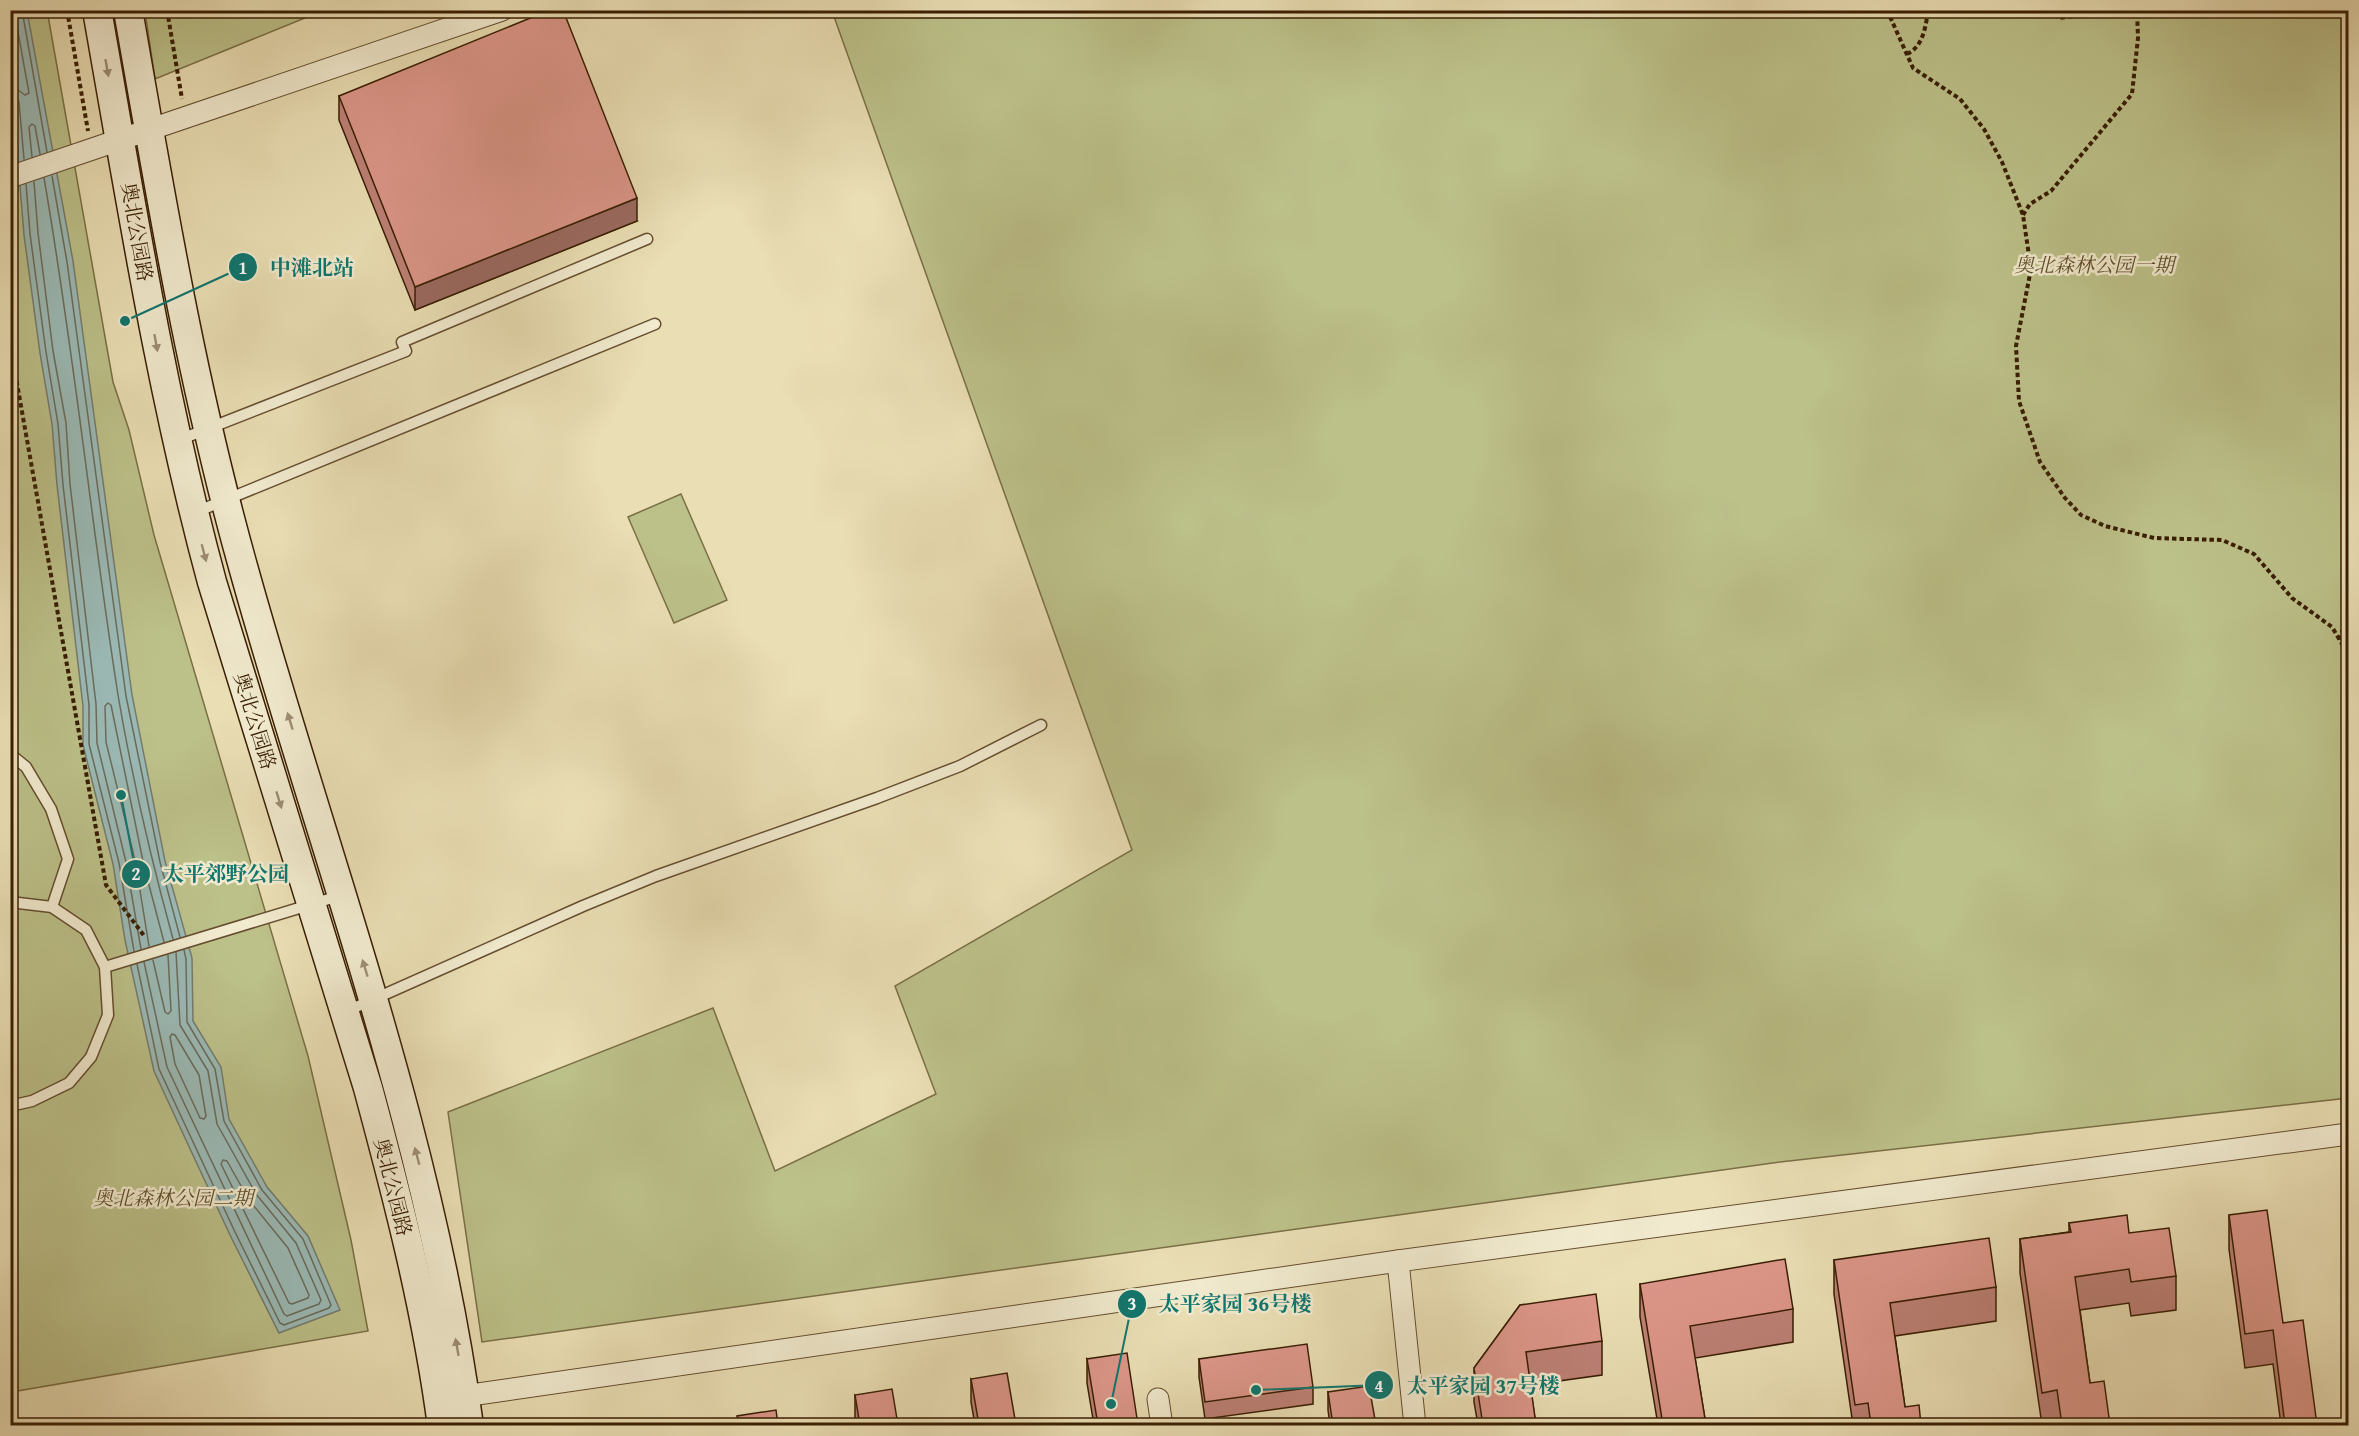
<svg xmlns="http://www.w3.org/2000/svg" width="2359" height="1436" font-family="'Gentium Book Plus','Noto Serif SC',serif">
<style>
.green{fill:#bcc089;stroke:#7a6f46;stroke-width:1.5}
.water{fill:#9bbab6;stroke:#747c6e;stroke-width:1.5}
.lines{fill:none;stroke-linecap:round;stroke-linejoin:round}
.shore{stroke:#6a6c5c;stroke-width:1.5}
.service-casing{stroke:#654e2f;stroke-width:13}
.minor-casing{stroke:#654e2f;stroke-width:23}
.secondary-casing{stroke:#391e03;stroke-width:31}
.path{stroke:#391e03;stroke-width:4;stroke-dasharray:4.5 3;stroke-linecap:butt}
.service{stroke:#f1eace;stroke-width:10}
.minor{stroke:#f1eace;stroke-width:21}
.secondary{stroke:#f1eace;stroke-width:28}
.wall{fill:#bd8176;stroke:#391e03;stroke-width:1.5}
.shaded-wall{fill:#9a6960;stroke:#391e03;stroke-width:1.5}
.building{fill:#dc9689;stroke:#391e03;stroke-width:1.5}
.oneway{fill:#9e8e73}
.labels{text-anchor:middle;stroke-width:5;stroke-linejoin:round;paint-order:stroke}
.street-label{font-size:20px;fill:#391e03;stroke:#f1eace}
.park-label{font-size:20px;font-style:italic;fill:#604f2b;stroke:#f1eace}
.leader{fill:none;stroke:#0f766e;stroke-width:2}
.callout-dot{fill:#0f766e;stroke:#f1eace;stroke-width:2}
.mark-label{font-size:18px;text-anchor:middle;font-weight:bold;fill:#fff}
.callout-label{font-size:21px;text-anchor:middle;font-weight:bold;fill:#0f766e;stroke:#f1eace;stroke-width:5;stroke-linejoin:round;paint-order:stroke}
</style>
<rect width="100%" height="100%" fill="#eadeb4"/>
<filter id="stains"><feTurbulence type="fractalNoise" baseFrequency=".00333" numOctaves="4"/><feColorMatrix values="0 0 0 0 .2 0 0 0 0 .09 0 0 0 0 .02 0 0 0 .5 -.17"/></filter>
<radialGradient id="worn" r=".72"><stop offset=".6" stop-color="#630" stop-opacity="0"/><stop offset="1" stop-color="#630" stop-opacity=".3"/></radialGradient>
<g class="green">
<polygon points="47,10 113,382 129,430 154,535 308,1056 351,1240 368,1331 11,1392 10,11"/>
<polygon points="145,11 145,10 322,11 155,79"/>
<polygon points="832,11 2348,11 2348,1098 1780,1162 482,1342 448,1112 713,1008 775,1171 936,1094 895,986 1132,850"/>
<polygon points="681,494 727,600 674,623 628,517"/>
</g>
<polygon class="water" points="10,11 27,11 73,261 132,695 165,861 192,958 193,1021 221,1067 229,1119 267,1187 308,1236 340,1310 279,1333 230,1235 154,1071 125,940 113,864 83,745 83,706 57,485 52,424 40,353 24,235 11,77"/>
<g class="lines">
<g class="shore">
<polyline points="22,10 47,152"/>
<polyline points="10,89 18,90 25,95 29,93 14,10"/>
<polyline points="10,96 16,97 19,102 24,159"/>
<polyline points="32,157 29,127 32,124 35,126 40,154"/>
<polyline points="52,176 67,262 126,696 160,862 180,937"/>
<path d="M44,178C74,350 91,523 118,695C132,778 151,859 173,939"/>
<polyline points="34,182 38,233 53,351 66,423 70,484 96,704 97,743 126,862 141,949"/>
<polyline points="26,184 30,234 46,352 58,424 63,485 89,705 89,744 119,863 134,951"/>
<polyline points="149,946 135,860 106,742 105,706 108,703 111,705 144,866 164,942"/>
<polyline points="153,960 165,1012 168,1014 171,1011 168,955"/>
<polyline points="144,962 167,1067 284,1314 287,1316 319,1304 321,1300 296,1243 256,1194 217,1124 208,1071 180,1025 176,952"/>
<polyline points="137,964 159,1069 235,1232 280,1323 284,1325 329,1308 331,1305 303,1239 262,1190 224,1121 215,1069 187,1022 186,959 184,950"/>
<polygon points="172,1034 175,1035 199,1075 206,1116 204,1119 200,1118 175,1064 170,1037"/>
<polygon points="223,1160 227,1161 249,1200 288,1248 309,1295 308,1298 292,1304 289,1303 221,1164"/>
</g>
<defs>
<g id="service">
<polyline points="179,440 406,351 402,342 647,239"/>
<polyline points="196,512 655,324"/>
<polyline points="10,754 26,767 51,809 68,859 52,907"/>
<polyline points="10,902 52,907 86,930 105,967 108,1015 91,1057 69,1083 32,1101 10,1106"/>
<polyline points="105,967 342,895"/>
<polyline points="345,1012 583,906 656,876 877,798 960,766 1041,725"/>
</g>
<g id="minor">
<polyline points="10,177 502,10"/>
<polyline points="1398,1261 1415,1426"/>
<polyline points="450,1398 1398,1261 2348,1134"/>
<polyline points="1158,1399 1162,1426"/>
</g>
<g id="secondary">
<path d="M97,10C131,202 161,394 212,582L368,1088C398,1199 427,1311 442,1426"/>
<path d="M128,10C161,198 192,386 244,570C323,854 430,1131 469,1426"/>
</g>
</defs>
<use href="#service" class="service-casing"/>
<use href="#minor" class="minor-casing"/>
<use href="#secondary" class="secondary-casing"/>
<g class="path">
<polyline points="67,10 88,131"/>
<polyline points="167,10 182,99"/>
<polyline points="1887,10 1913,68 1960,99 1984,129 2002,162 2023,215 2031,269 2016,346 2019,401 2040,462 2065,498 2081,515 2105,526 2154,538 2222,540 2254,554 2292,598 2332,627 2348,654"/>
<polyline points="2048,10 2059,18 2074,16 2080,10"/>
<path d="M1907,54C1923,47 1926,26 1928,10"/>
<polyline points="2023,215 2030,204 2051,191 2132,94 2138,38 2137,10"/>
<polyline points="10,344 106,885 145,937"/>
<polyline points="2340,640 2344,624 2348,619"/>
</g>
<use href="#service" class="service"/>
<use href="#minor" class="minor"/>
<use href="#secondary" class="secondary"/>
</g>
<g class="wall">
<polygon points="339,96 637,221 415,310 339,120"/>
<polygon points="2229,1215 2283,1323 2317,1425 2281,1425 2273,1364 2245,1368 2229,1249"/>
<polygon points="2069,1223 2129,1233 2176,1276 2176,1310 2131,1316 2129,1303 2080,1310 2090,1383 2110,1425 2058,1425 2057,1424 2042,1425 2020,1273 2020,1239 2069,1232"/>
<polygon points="1834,1260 1996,1287 1996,1321 1895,1336 1905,1407 1921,1425 1853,1425 1834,1294"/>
<polygon points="1640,1284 1793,1309 1793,1342 1695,1358 1706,1425 1658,1425 1640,1317"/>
<polygon points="1520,1305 1602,1341 1602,1375 1530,1385 1536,1425 1478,1425 1474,1402 1474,1368"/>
<polygon points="1087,1359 1138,1425 1094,1425 1087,1383"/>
<polygon points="1199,1359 1313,1387 1313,1404 1205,1419 1199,1377"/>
<polygon points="971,1379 1016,1425 975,1425 971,1402"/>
<polygon points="1328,1392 1376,1425 1330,1425 1328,1410"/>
<polygon points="855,1395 898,1425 857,1425 855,1418"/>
</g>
<polygon class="shaded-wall" points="637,198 637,221 415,310 415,287"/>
<g class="building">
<polygon points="550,10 563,10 637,198 415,287 339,96"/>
<polygon points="2267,1210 2283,1323 2303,1320 2317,1425 2285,1425 2273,1330 2245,1334 2229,1215"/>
<polygon points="2127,1215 2129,1233 2169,1228 2176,1276 2131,1282 2129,1269 2075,1277 2090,1383 2104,1381 2110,1425 2062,1425 2057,1390 2042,1393 2020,1239 2071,1232 2069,1223"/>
<polygon points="1989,1238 1996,1287 1890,1303 1905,1407 1919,1405 1921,1425 1871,1425 1868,1403 1855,1405 1834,1260"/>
<polygon points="1785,1259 1793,1309 1690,1326 1706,1425 1663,1425 1640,1284"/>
<polygon points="1596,1294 1602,1341 1526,1352 1536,1425 1483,1425 1474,1368 1520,1305"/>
<polygon points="1307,1344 1313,1387 1205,1402 1199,1359"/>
<polygon points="1127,1353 1138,1425 1098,1425 1087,1359"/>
<polygon points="1007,1373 1016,1425 979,1425 971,1379"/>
<polygon points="1369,1386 1376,1425 1333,1425 1328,1392"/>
<polygon points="892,1389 898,1425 860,1425 855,1395"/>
<polygon points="776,1410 778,1425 738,1425 737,1416"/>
</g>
<defs><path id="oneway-solid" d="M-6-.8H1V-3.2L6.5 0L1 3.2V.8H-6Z" transform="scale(1.5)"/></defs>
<g class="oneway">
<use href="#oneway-solid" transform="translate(107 68) rotate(80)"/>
<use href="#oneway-solid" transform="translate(156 343) rotate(80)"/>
<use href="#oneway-solid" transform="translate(204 553) rotate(75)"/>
<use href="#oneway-solid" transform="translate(290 721) rotate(-107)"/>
<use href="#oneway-solid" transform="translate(279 800) rotate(73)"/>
<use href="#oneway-solid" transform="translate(365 968) rotate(-107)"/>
<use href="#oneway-solid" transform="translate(417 1156) rotate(-105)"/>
<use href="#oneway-solid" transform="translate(457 1347) rotate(-100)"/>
</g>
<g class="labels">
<g class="street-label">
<text transform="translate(137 232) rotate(80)" y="7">奥北公园路</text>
<text transform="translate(255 721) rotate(73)" y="7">奥北公园路</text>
<text transform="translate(393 1187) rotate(76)" y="7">奥北公园路</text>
</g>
<g class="park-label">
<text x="2094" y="272">奥北森林公园一期</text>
<text x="173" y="1205">奥北森林公园二期</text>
</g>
</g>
<path class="leader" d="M125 321L243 267M121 795L136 874M1111 1404L1132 1304M1256 1390L1379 1385"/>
<g class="callout-dot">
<circle cx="125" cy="321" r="6"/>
<circle cx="121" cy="795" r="6"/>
<circle cx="1111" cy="1404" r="6"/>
<circle cx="1256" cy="1390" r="6"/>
<circle cx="243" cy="267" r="15"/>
<circle cx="136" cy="874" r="15"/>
<circle cx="1132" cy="1304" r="15"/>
<circle cx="1379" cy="1385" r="15"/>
</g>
<g class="mark-label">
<text x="243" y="274">1</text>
<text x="136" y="880">2</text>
<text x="1132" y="1310">3</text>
<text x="1379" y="1392">4</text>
</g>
<g class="callout-label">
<text x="312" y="275">中滩北站</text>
<text x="226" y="881">太平郊野公园</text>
<text x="1235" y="1311">太平家园 36号楼</text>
<text x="1483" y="1393">太平家园 37号楼</text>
</g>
<rect width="2359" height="1436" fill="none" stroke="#eadeb4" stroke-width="36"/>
<rect x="12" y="12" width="2335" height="1412" fill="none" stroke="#391e03" stroke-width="3"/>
<rect x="18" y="18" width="2323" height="1400" fill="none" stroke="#391e03" stroke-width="1.5"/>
<rect width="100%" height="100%" filter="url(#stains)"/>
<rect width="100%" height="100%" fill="url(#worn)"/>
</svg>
